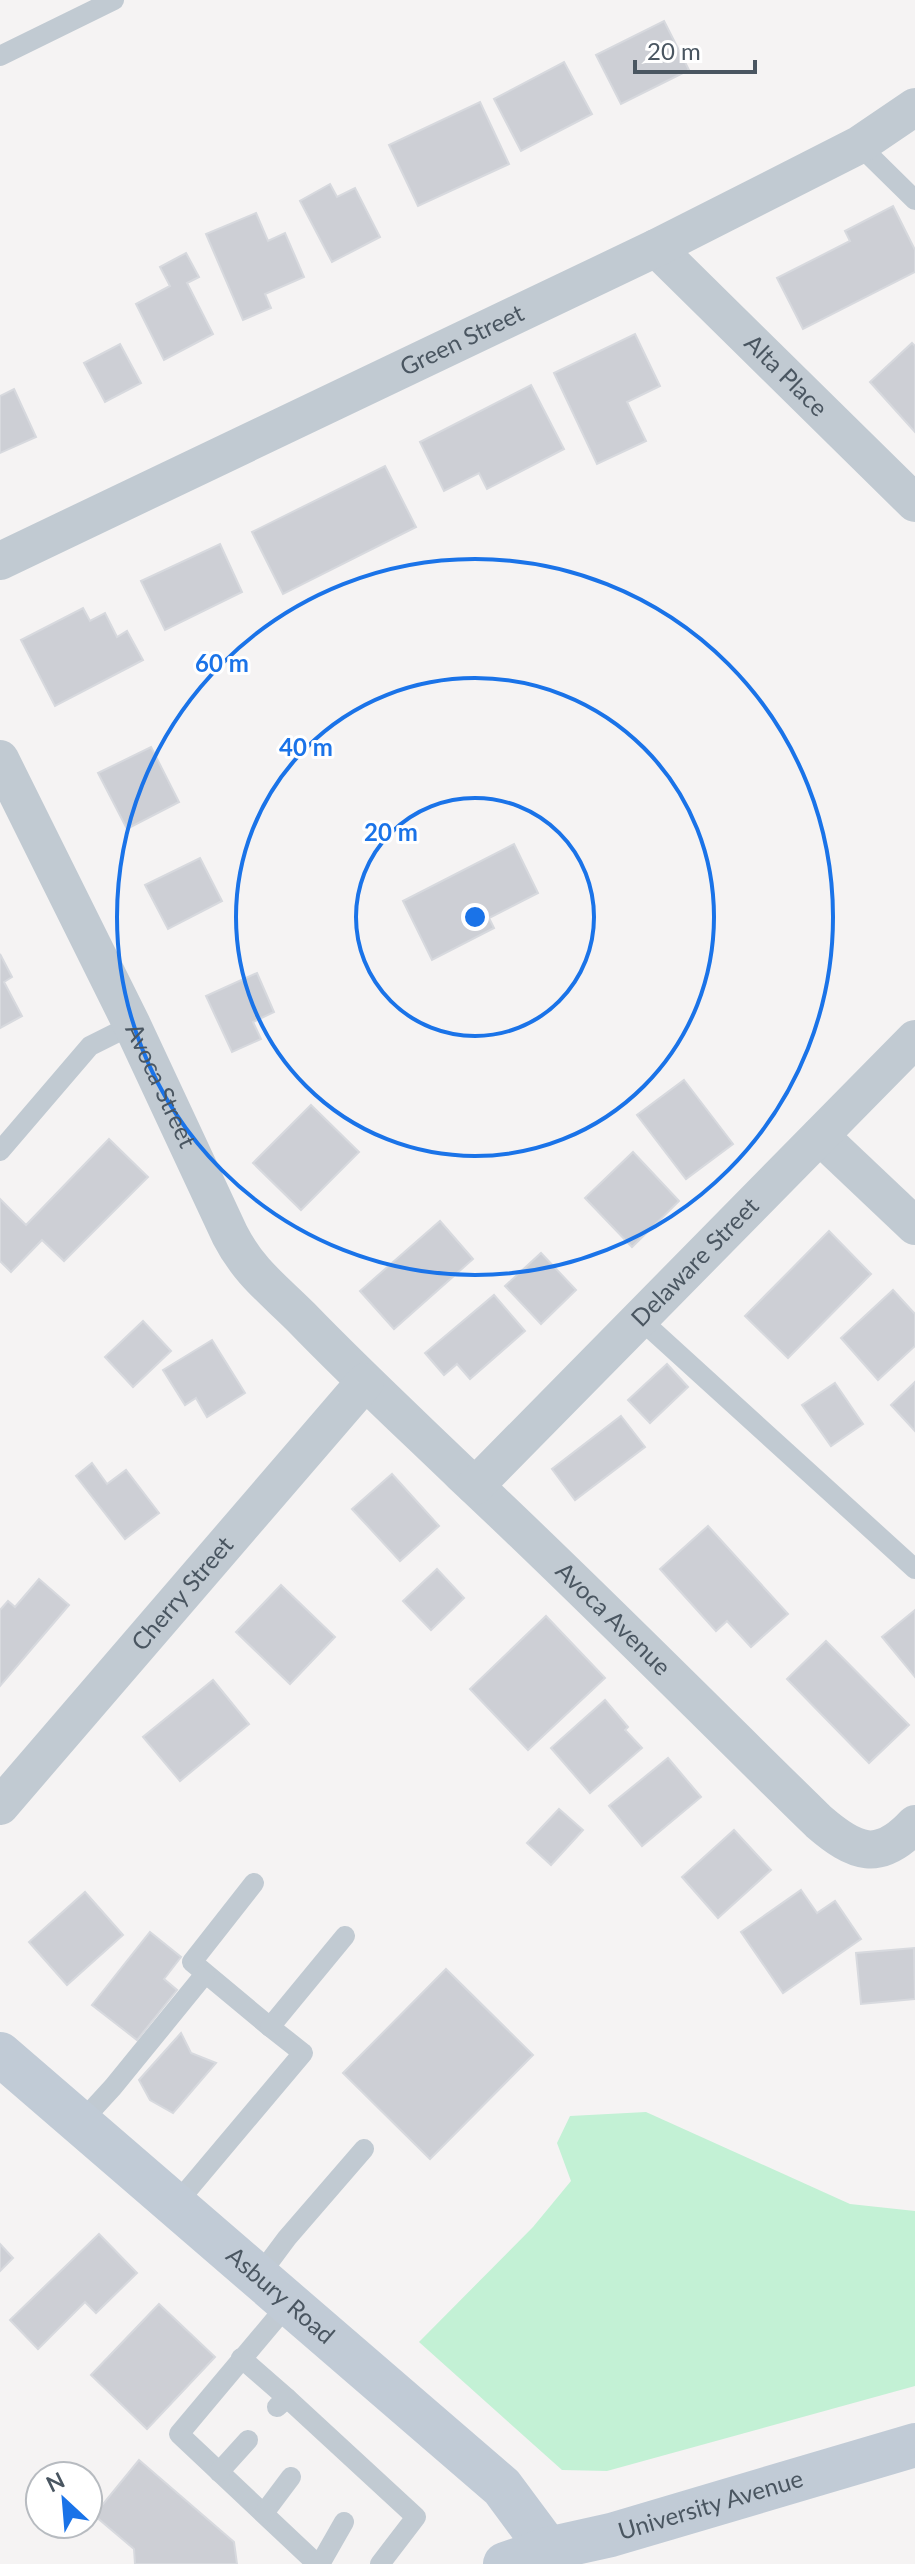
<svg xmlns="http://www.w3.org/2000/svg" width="915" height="2564" font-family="Lato,sans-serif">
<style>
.green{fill:#c3f1d5}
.building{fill:#cdcfd5;stroke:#d7d9de;stroke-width:2}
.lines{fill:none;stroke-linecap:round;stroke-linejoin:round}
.lane{stroke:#c1cad2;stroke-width:20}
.street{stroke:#c1cad2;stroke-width:38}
.secondary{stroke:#c1cbd6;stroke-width:44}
.ring{fill:none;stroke:#1a73e8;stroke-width:4}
.labels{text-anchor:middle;stroke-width:6;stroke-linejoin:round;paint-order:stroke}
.street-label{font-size:24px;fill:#4a5661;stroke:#fff}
.centre{fill:#1a73e8;stroke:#fff;stroke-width:4}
.ring-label{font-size:24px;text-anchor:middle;font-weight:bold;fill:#1a73e8;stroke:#fff;stroke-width:6;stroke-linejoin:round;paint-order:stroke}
</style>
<rect width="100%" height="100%" fill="#f5f3f3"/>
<polygon class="green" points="646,2112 850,2204 915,2211 915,2386 607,2471 562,2470 419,2342 533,2227 571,2181 557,2143 570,2116"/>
<g class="building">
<polygon points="664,21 689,70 621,104 596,55"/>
<polygon points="564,62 592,114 521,151 494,99"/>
<polygon points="480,102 509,164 418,206 389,145"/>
<polygon points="330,184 337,197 355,188 380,237 332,262 300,201"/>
<polygon points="893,206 915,250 915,272 803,329 777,278 850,241 845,231"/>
<polygon points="256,213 268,241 285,233 304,277 265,294 271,308 243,320 206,234"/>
<polygon points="186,253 199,277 187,283 213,334 164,360 136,304 170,286 160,267"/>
<polygon points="635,334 660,386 627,402 646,441 597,464 554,373"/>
<polygon points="912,343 915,346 915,432 870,382"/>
<polygon points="120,344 141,383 105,402 84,363"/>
<polygon points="531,385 564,449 487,489 479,473 444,491 420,442"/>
<polygon points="14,389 36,437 0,453 0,396"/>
<polygon points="385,466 416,527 283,594 252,532"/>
<polygon points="220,544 242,592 165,630 141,581"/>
<polygon points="83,608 90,621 105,613 117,637 127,631 143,660 55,706 21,640"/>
<polygon points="151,747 179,802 127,829 98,773"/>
<polygon points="514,844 538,893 489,918 494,928 432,960 403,901"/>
<polygon points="200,858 222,901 168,929 145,885"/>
<polygon points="0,954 12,977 4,982 22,1016 0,1028"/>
<polygon points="257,973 274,1012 253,1022 261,1039 232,1052 206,996"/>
<polygon points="684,1080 733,1144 686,1179 637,1115"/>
<polygon points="311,1105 359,1152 301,1210 253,1163"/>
<polygon points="109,1139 148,1177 64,1261 42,1240 11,1272 0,1261 0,1199 26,1225"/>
<polygon points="633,1152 679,1201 632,1247 585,1198"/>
<polygon points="440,1221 473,1259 394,1329 360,1291"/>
<polygon points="829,1231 871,1274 788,1358 745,1316"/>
<polygon points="541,1253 576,1290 541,1324 505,1286"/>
<polygon points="893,1290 915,1314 915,1346 878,1380 841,1338"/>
<polygon points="494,1295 525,1331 470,1379 457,1364 444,1375 425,1353"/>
<polygon points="143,1321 171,1351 133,1387 105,1357"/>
<polygon points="212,1340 245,1393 207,1417 196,1398 185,1405 163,1370"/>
<polygon points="667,1364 688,1387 650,1423 628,1400"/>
<polygon points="915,1382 915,1431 891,1405"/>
<polygon points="835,1383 863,1424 831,1446 802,1405"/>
<polygon points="621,1416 645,1447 575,1500 552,1469"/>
<polygon points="92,1463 107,1484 126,1470 159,1513 125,1539 76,1476"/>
<polygon points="392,1474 439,1526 400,1561 352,1509"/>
<polygon points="708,1526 788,1614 751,1647 727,1621 716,1631 660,1569"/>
<polygon points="437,1569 464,1598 431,1630 403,1601"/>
<polygon points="39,1579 69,1605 0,1686 0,1610 8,1601 15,1607"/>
<polygon points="281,1585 335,1637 290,1684 236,1632"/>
<polygon points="915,1610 915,1677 882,1637"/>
<polygon points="546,1616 605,1678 528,1750 470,1689"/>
<polygon points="826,1641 909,1725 869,1763 787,1679"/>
<polygon points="213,1680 249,1724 180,1781 143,1737"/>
<polygon points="605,1700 628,1727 625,1730 642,1748 590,1793 551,1748"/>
<polygon points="668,1758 701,1797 642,1846 609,1806"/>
<polygon points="559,1809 583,1830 551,1865 527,1843"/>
<polygon points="734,1830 771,1870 718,1918 682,1877"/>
<polygon points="801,1890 817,1913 835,1901 861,1939 783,1993 741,1932"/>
<polygon points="85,1892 123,1935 67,1985 29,1942"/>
<polygon points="150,1932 181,1957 164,1979 177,1990 137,2040 92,2005"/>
<polygon points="914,1948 915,1999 861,2004 856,1953"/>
<polygon points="446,1969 533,2055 430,2159 343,2073"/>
<polygon points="181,2033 191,2053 216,2063 173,2113 150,2100 139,2080"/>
<polygon points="99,2234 137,2273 96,2313 85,2302 38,2349 10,2320"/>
<polygon points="0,2244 13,2258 0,2271"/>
<polygon points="159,2304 215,2357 147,2429 91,2375"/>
<polygon points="139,2460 234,2542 237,2564 135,2564 134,2549 94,2515"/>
</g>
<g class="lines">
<g class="lane">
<polyline points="0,56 114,0"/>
<polyline points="859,145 915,200"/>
<polyline points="0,1151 90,1046 132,1025"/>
<polyline points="640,1319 915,1569"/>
<polyline points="254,1883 192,1962 270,2027"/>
<polyline points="80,2123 113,2087 205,1974"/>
<polyline points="175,2205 303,2053 270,2027 345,1936"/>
<polyline points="258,2277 287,2238 364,2149"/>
<polyline points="289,2303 179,2434 317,2564"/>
<polyline points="241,2358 287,2398"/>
<polyline points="277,2407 287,2398 416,2517 380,2564"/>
<polyline points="219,2472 248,2440"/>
<polyline points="264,2513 291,2477"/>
<polyline points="320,2564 344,2522"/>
</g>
<g class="street">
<path id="s1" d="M656,248L915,503"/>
<path id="s2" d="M0,561L656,248L859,145L915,107"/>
<path id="s3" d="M0,759L132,1025L230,1235C249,1272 273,1289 301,1317C353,1371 408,1422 462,1474C583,1587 700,1706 819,1822C855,1853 879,1863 915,1824"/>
<polyline points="820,1136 915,1226"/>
<path id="s4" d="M475,1486L915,1039"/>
<path id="s5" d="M0,1806L365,1382"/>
</g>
<g class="secondary">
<path id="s6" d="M0,2054L502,2487L548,2549"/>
<path id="s7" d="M505,2564L548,2549L611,2535L915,2445"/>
</g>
</g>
<g class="ring">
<circle cx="475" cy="917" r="119"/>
<circle cx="475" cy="917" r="239"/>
<circle cx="475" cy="917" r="358"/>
</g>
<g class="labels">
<g class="street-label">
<text dy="8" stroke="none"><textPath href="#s2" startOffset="512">Green Street</textPath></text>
<text dy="8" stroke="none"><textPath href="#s1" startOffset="182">Alta Place</textPath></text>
<text dy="8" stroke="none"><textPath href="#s3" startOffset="364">Avoca Street</textPath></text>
<text dy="8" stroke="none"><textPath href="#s4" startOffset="314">Delaware Street</textPath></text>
<text dy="8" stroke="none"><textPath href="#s5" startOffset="280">Cherry Street</textPath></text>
<text dy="8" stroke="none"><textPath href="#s3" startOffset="1072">Avoca Avenue</textPath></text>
<text dy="8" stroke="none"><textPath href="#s6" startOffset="370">Asbury Road</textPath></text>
<text dy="8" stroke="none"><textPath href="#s7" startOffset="214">University Avenue</textPath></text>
</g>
</g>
<circle cx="475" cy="917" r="12" class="centre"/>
<g class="ring-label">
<text x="222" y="672">60 m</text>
<text x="306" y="756">40 m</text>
<text x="391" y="841">20 m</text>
</g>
<g transform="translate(64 2500) rotate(334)"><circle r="38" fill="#ffffff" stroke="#b7bbc0" stroke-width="2"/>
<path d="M0-6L14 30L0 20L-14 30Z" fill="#1a73e8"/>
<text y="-12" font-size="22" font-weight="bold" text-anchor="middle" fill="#4a5661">N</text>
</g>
<path d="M635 60v12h120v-12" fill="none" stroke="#4a5661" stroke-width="4"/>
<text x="647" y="60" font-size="24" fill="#4a5661" stroke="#ffffff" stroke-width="6" paint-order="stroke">20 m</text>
</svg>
